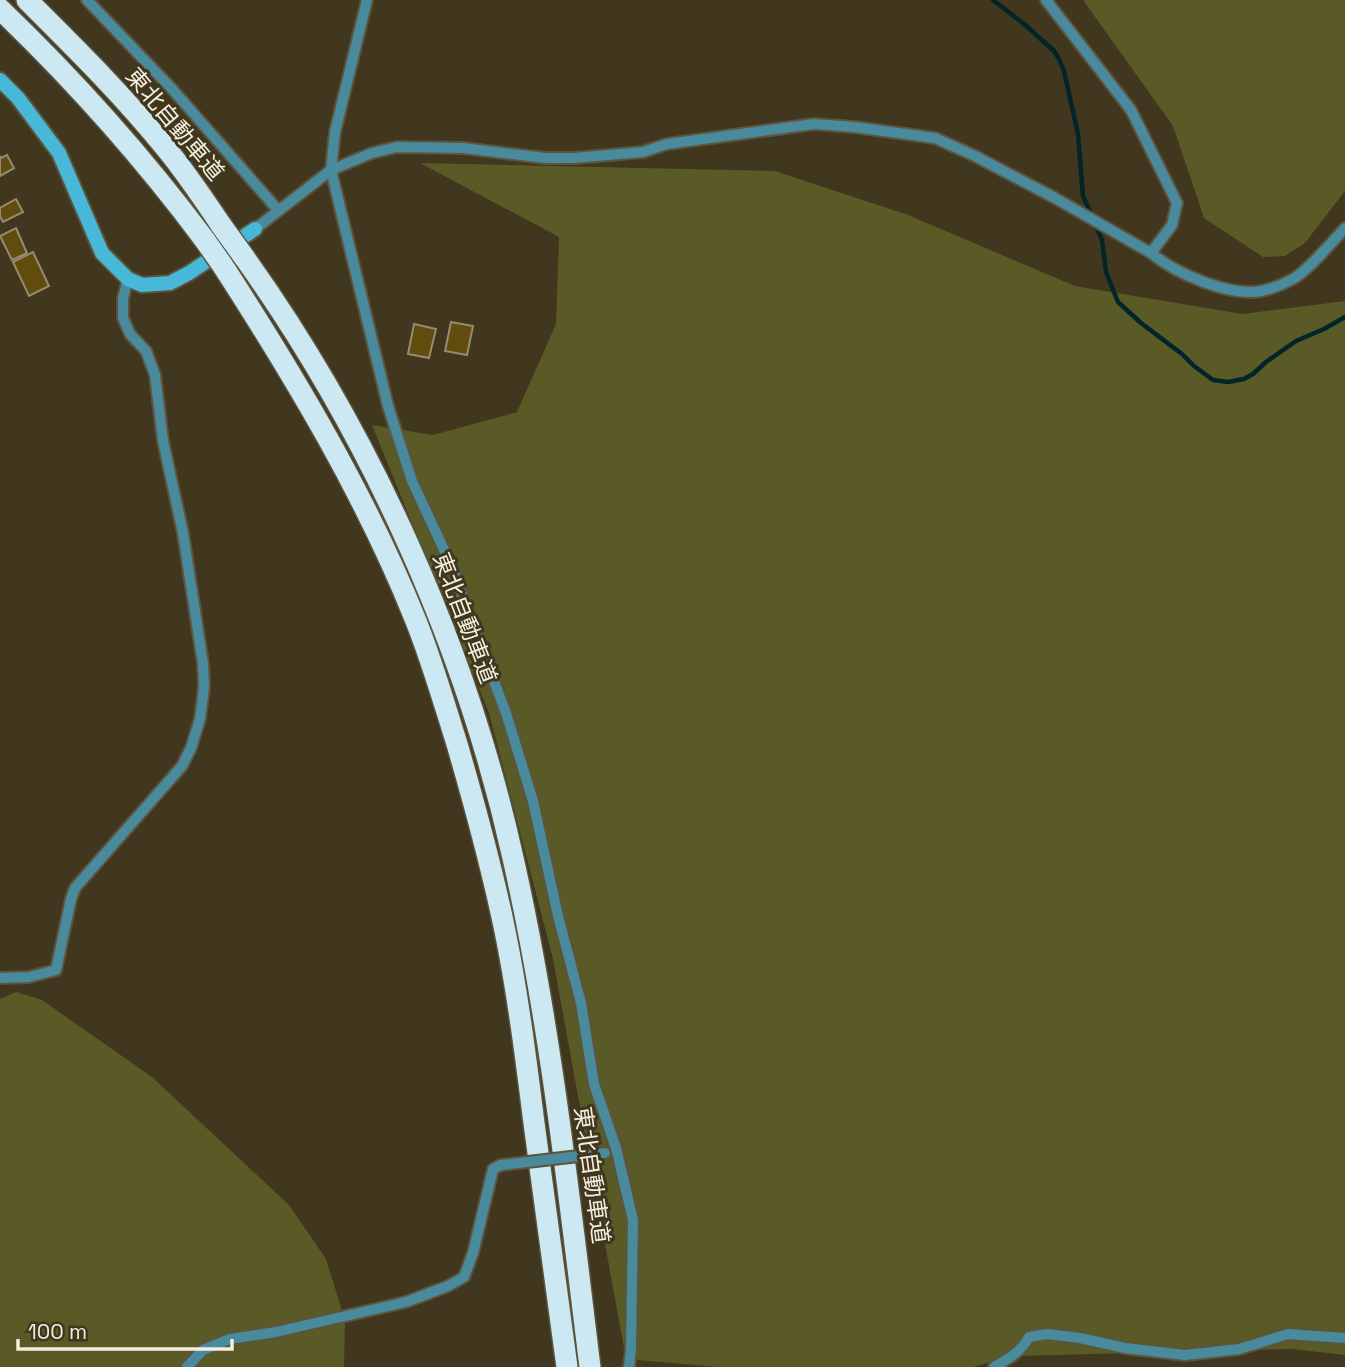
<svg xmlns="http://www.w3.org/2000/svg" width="1345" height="1367" font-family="'Space Grotesk','Noto Sans JP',sans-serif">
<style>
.green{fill:#595a25}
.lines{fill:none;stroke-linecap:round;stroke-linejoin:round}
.stream{stroke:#012528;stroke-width:4.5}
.building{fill:#614c0e;stroke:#968b70;stroke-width:2}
.street-casing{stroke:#5d543d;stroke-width:14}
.secondary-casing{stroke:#5d543d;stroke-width:18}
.highway-casing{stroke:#5d543d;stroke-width:24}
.street{stroke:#498a9d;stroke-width:10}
.secondary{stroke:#47b8d7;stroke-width:14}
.highway{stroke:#cce8f2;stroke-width:21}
.street-bridge-casing{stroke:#5d543d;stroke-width:14;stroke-linecap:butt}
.highway-bridge-casing{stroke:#5d543d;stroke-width:24;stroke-linecap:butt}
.street-bridge{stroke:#498a9d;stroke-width:10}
.highway-bridge{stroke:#cce8f2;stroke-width:21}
.labels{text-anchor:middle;stroke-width:6;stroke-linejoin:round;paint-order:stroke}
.street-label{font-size:23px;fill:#f4eedf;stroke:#40371e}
</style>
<rect width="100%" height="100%" fill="#40371e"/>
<g class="green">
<polygon points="1083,0 1345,0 1345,191 1305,243 1285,256 1263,257 1204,218 1173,126"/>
<polygon points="420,163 775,171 908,215 1075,286 1242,314 1345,301 1345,1355 1292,1349 1011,1356 973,1367 718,1367 626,1359 553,959 489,713 372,425 433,435 517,412 556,324 559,237"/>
<polygon points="16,992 42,1000 152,1077 289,1205 326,1259 345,1320 344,1367 0,1367 0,999"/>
</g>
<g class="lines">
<g class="stream">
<polyline points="993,0 1024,24 1054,51 1059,59 1064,71 1078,134 1083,196 1092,216"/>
<polyline points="1095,224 1102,240 1106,272 1118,302 1141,323 1182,354 1194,366 1213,380 1228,382 1244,379 1253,374 1266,362 1296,341 1324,329 1345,317"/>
</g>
</g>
<g class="building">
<polygon points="7,155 14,168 0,176 0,156 1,158"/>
<polygon points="16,199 23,212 3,222 0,216 0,208"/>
<polygon points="16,228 27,253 12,260 0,236"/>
<polygon points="33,252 49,286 29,296 13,262"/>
<polygon points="451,322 473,326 467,355 445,351"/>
<polygon points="414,324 436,329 429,358 408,354"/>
</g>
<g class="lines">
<defs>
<g id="street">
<polyline points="87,0 173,90 278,210"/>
<polyline points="367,0 335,132 331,170 388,406 412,481 453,569 473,626 506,713 533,801 558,916 581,1003 594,1084 616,1148 633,1220 631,1349 629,1367"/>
<polyline points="1046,0 1131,110 1177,203 1172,225 1151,253"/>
<path d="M255,229L331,170L372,153L397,147L463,148L545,158H574L643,152L667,144L814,124L854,127L935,138L975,156L1055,198L1151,253C1175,273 1229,297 1261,291C1270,289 1282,285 1291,280C1307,272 1332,242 1345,228"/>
<polyline points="0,978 29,977 56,970 71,899 75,888 182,766 191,748 200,719 204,687 203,664 183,533 163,441 155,375 146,351 130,334 123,318 123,298 128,279"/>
<polyline points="187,1367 203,1350 230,1339 276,1332 406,1302 448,1286 464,1277 473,1253 493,1169 501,1165"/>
<path d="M994,1367C1008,1359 1021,1352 1029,1337L1047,1334L1080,1338L1125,1348L1185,1355L1239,1349L1288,1334L1345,1338"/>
</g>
<polyline id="secondary" points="0,80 18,98 59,153 102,253 128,279 142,285 170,283 189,273 255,229"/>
<g id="highway">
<path d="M27,0C74,47 122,94 164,146C185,171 203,198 221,225"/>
<path d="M0,9C74,80 142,156 204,239"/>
<path d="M244,257C370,433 466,646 513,858C551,1026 569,1197 590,1367"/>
<path d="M223,266C296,379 366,496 416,621C432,661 444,703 457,744C475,806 492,868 505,931C518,995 526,1059 534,1123C545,1204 556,1286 567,1367"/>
</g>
</defs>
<use href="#street" class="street-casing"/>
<use href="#secondary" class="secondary-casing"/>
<use href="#highway" class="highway-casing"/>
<use href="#street" class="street"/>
<use href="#secondary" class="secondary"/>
<use href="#highway" class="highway"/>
<defs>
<polyline id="street-bridge" points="501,1165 605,1153"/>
<g id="highway-bridge">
<polyline points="221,225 244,257"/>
<polyline points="204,239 223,266"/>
</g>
</defs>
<use href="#street-bridge" class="street-bridge-casing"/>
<use href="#highway-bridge" class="highway-bridge-casing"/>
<use href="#street-bridge" class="street-bridge"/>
<use href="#highway-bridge" class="highway-bridge"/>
</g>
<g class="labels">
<g class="street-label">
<text transform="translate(175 124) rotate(50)" y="8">東北自動車道</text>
<text transform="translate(465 618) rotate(69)" y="8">東北自動車道</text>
<text transform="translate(592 1175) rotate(82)" y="8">東北自動車道</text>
</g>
</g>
<path d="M18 1339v10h214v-10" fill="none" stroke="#f4eedf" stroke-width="3.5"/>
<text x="28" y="1339" font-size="21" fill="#f4eedf" stroke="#40371e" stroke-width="5" paint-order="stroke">100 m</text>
</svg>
